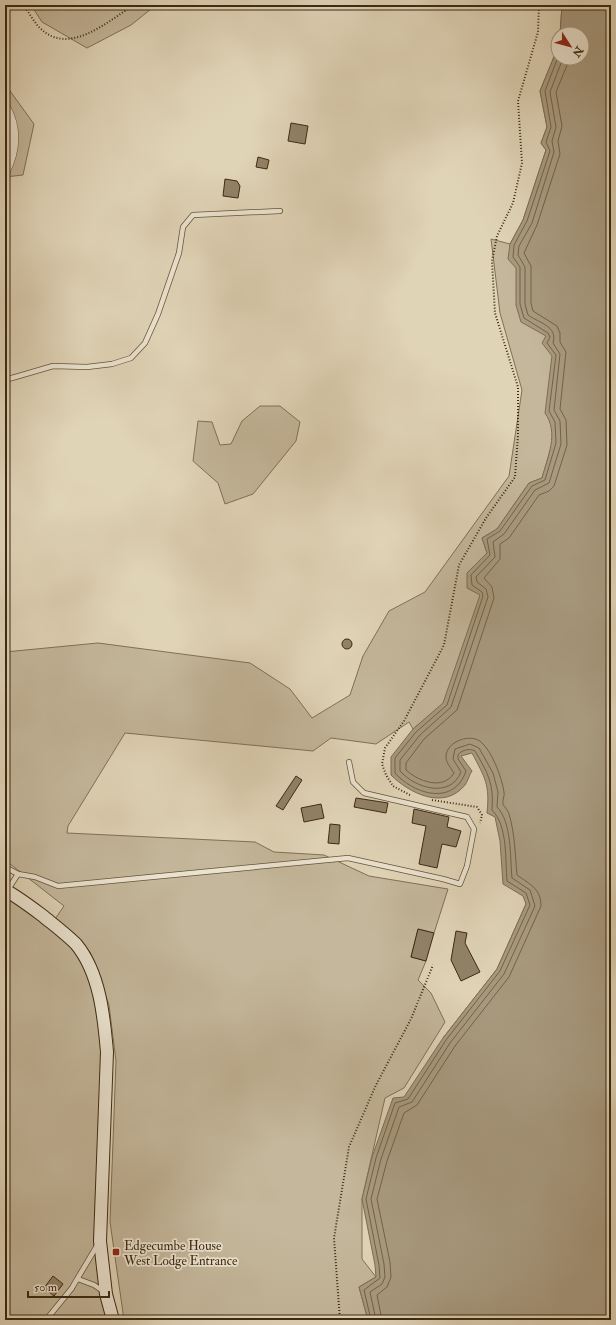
<svg xmlns="http://www.w3.org/2000/svg" width="616" height="1325" font-family="'IM FELL Double Pica',serif">
<style>
.green{fill:#c4b79b;stroke:#807056;fill-rule:evenodd}
.water{fill:#a89a7f;stroke:#7d6d53}
.lines{fill:none;stroke-linecap:round;stroke-linejoin:round}
.shore{stroke:#726248;stroke-width:1}
.building{fill:#918268;stroke:#3c2912}
.service-casing{stroke:#65543b;stroke-width:6}
.minor-casing{stroke:#65543b;stroke-width:10}
.secondary-casing{stroke:#3c2912;stroke-width:14}
.path{stroke:#3c2912;stroke-width:2;stroke-dasharray:1 2;stroke-linecap:butt}
.service{stroke:#ebe3d0;stroke-width:4.5}
.minor{stroke:#ebe3d0;stroke-width:9}
.secondary{stroke:#ebe3d0;stroke-width:12}
.poi-dot{fill:#8f2418;stroke:#ebe3d0;stroke-width:1.5}
.labels{text-anchor:middle;stroke-width:3.5;stroke-linejoin:round;paint-order:stroke}
.poi-label{font-size:13px;fill:#3c2912;stroke:#ebe3d0;text-anchor:start}
</style>
<rect width="100%" height="100%" fill="#e0d4b7"/>
<filter id="stains"><feTurbulence type="fractalNoise" baseFrequency=".005" numOctaves="4"/><feColorMatrix values="0 0 0 0 .2 0 0 0 0 .09 0 0 0 0 .02 0 0 0 .5 -.17"/></filter>
<radialGradient id="worn" r=".72"><stop offset=".6" stop-color="#630" stop-opacity="0"/><stop offset="1" stop-color="#630" stop-opacity=".3"/></radialGradient>
<g class="green">
<polygon points="31,5 156,5 131,25 87,48 42,22"/>
<path d="M562,5H611V1052L443,1038L497,969L526,904L508,801L443,704L413,729L409,722L376,744L331,738L313,751L125,733L68,826L67,833L255,842L274,852L324,855L369,876L448,889L434,933L418,929L411,957L426,961L418,980L431,993L445,1022L404,1088L385,1098L362,1199V1259L376,1277L359,1287L368,1320H124L110,1222L116,1061L109,1005L90,952L55,919L64,906L5,860V652L98,643L250,663L290,689L312,718L350,695L363,656L389,611L425,592L509,476L522,390L500,313L491,239L510,244L523,220L546,150L541,143L547,127L540,91L558,47V58H582V34H560ZM552,444L566,478L467,573L487,553L482,538L497,529L529,483L542,478Z"/>
<polygon points="5,84 34,124 23,175 5,177"/>
<polygon points="260,406 280,406 300,422 296,441 253,494 225,504 218,483 193,461 198,421 212,422 220,445 231,444 242,421"/>
<polygon points="5,890 76,945 104,1023 100,1241 113,1320 5,1320"/>
</g>
<path class="water" d="M562,5H611V1320H368L359,1287L376,1277L375,1265L362,1199L372,1157L393,1098L404,1097L443,1038L497,969L526,904L523,896L503,884L500,841L495,817L487,813C490,784 485,778 472,753L461,756L472,771C469,775 468,781 465,785C444,811 409,793 391,775V757L413,729L443,703L480,595L467,588V573L487,553L482,538L497,529L529,483L542,478C548,456 559,433 545,413L552,356L542,343L546,336L521,322L516,305V268L508,259L510,244L523,220L546,150L541,143L547,127L540,91L558,47V58H582V34H560Z"/>
<g class="lines">
<g class="shore">
<path d="M371,1320L364,1290L380,1278L379,1265L366,1199L376,1158L395,1103L408,1099L446,1040L500,971L530,905L526,893L507,881C505,859 508,826 492,810C494,784 488,773 475,751C470,748 461,750 458,755V759L466,771C454,806 415,795 395,773V758L416,732L447,705L483,596L482,592L472,585L471,575L490,555L487,539L500,531L532,486L545,480L556,443L555,422L549,411L556,355L547,343L550,337L548,333L524,318L520,304V267L513,257L514,245L527,221L550,151L546,142L551,127L545,91L558,57"/>
<path d="M376,1320L370,1292L382,1284L385,1277L384,1264L371,1199L381,1159L399,1107L412,1102L450,1043L504,974L535,906L530,890L512,878C510,858 512,822 497,807L498,792L493,773L479,748L470,744L455,749L453,759L461,772C450,799 415,788 400,771V760L420,735L451,707L488,597L486,589L477,582L476,577L495,557L493,542L504,534L535,490L549,483L561,444L560,421L554,410L560,354L553,343C558,326 539,323 528,315L525,304V267L518,255L519,246L532,223L554,152L552,141L556,127L550,92L563,58"/>
<path d="M382,1320L377,1295L387,1287L391,1277L390,1262L377,1199L387,1161L404,1113L417,1105L455,1046L509,977L541,906C541,888 529,884 517,875C515,854 515,834 509,814C508,810 504,807 503,804C502,800 505,796 504,792C502,778 492,751 481,742C471,733 446,741 446,757C446,763 451,768 454,773C443,791 418,781 406,770V763L424,739L457,710L494,598L492,587L484,578L500,559V544L509,538L539,495L549,491L554,486L567,445L566,420L560,409L566,352L560,342V333L557,326L533,311L531,303V266L524,253L537,225L560,154L558,141L562,126L556,92L570,58"/>
</g>
</g>
<g class="building">
<polygon points="291,123 308,126 305,144 288,141"/>
<polygon points="258,157 269,160 267,169 256,167"/>
<polygon points="225,179 237,181 240,186 238,198 223,196"/>
<circle cx="347" cy="644" r="5"/>
<polygon points="296,776 302,780 283,810 276,806"/>
<polygon points="356,798 388,803 386,813 354,807"/>
<polygon points="321,804 324,818 304,822 301,808"/>
<polygon points="414,809 449,817 447,827 461,831 456,847 442,844 437,868 419,864 426,826 412,823"/>
<polygon points="330,824 340,825 339,844 328,843"/>
<polygon points="418,929 434,933 426,961 411,957"/>
<polygon points="456,931 467,933 465,943 480,972 461,981 451,960"/>
<polygon points="53,1276 63,1284 54,1296 44,1288"/>
</g>
<g class="lines">
<defs>
<g id="service">
<polyline points="5,380 53,366 87,367 112,364 131,358 145,343 158,314 179,253 183,227 193,215 280,211"/>
<polyline points="5,867 18,874"/>
<polyline points="7,891 18,874 35,877 58,886 348,858 443,879 460,884 467,866 474,829 467,817 364,793 353,782 349,762"/>
<polyline points="78,1279 94,1285 103,1291"/>
<polyline points="73,1286 98,1244"/>
<polyline points="46,1320 72,1288"/>
</g>
<path id="minor" d="M5,106C17,127 16,150 5,172"/>
<path id="secondary" d="M5,890C18,897 31,907 43,916C54,925 66,934 76,944C100,973 104,1017 107,1052L100,1241L106,1294L113,1320"/>
</defs>
<use href="#service" class="service-casing"/>
<use href="#minor" class="minor-casing"/>
<use href="#secondary" class="secondary-casing"/>
<g class="path">
<path d="M23,5C29,12 33,21 40,28C69,57 108,21 134,5"/>
<polyline points="410,795 393,786 386,775 382,764 385,748 404,721 444,645 459,565 486,518 515,477 518,435 518,387 495,313 492,261 497,236 513,203 522,163 518,101 538,32 539,5"/>
<polyline points="432,800 477,807 482,815 480,823"/>
<polyline points="340,1320 334,1238 349,1147 376,1085 411,1019 433,965"/>
</g>
<use href="#service" class="service"/>
<use href="#minor" class="minor"/>
<use href="#secondary" class="secondary"/>
</g>
<rect class="poi-dot" x="112" y="1248" width="8" height="8" rx="2"/>
<g class="labels">
<g class="poi-label">
<text x="124" y="1250">Edgecumbe House<tspan x="124" dy="15">West Lodge Entrance</tspan></text>
</g>
</g>
<rect width="616" height="1325" fill="none" stroke="#e0d4b7" stroke-width="20"/>
<rect x="6" y="6" width="604" height="1313" fill="none" stroke="#3c2912" stroke-width="2"/>
<rect x="10" y="10" width="596" height="1305" fill="none" stroke="#3c2912"/>
<g transform="translate(570 46) rotate(126)"><circle r="19" fill="#ebe3d0" stroke="#a59984"/>
<path d="M0-3L7 15L0 10L-7 15Z" fill="#8f2418"/>
<text y="-6" font-size="11" font-weight="bold" text-anchor="middle" fill="#3c2912">N</text>
</g>
<path d="M28 1291v6h81v-6" fill="none" stroke="#3c2912" stroke-width="2"/>
<text x="34" y="1291" font-size="12" fill="#3c2912" stroke="#ebe3d0" stroke-width="3" paint-order="stroke">50 m</text>
<rect width="100%" height="100%" filter="url(#stains)"/>
<rect width="100%" height="100%" fill="url(#worn)"/>
</svg>
